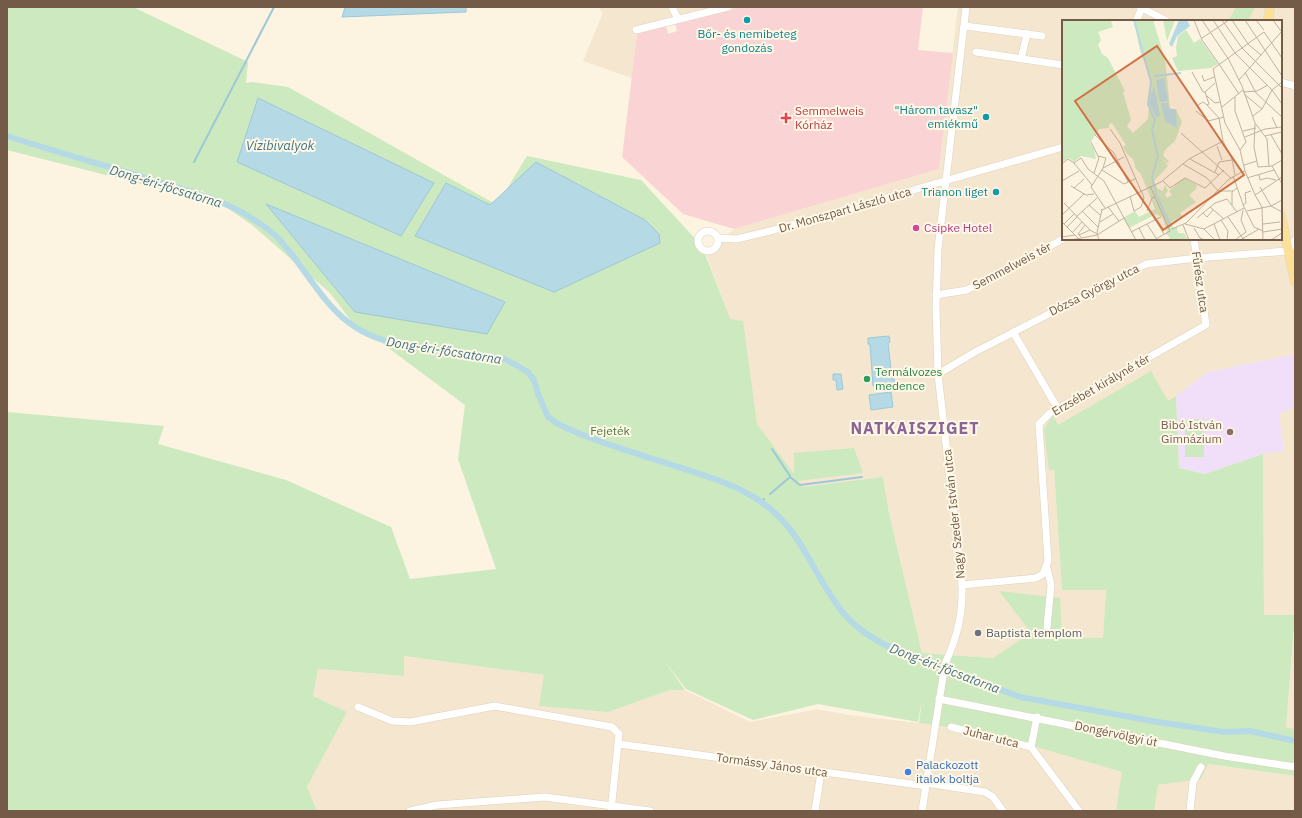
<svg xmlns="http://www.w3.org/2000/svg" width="1302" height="818" font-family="'IBM Plex Sans',sans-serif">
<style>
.residential{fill:#f4e6cf;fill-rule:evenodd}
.education{fill:#f1def8}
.medical{fill:#fad4d5}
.green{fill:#cde9c0}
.water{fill:#b6dae5;stroke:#9cc8d7}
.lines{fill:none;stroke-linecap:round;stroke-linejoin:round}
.stream{stroke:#9cc8d7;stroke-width:2}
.canal{stroke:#b6dae5;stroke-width:6}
.minor-casing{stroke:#e0d1bd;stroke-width:8}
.major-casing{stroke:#ddd8d3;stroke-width:10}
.minor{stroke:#fff;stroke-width:7}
.major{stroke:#fce098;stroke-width:9}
.culture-dot{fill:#0f9aa8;stroke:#fff8e7;stroke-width:1.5}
.health-dot{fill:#e0444e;stroke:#fff8e7;stroke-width:1.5}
.hotel-dot{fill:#d1479c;stroke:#fff8e7;stroke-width:1.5}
.leisure-dot{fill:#2e9e5b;stroke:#fff8e7;stroke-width:1.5}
.education-dot{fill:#8d6e63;stroke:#fff8e7;stroke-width:1.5}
.worship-dot{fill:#6b7280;stroke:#fff8e7;stroke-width:1.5}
.shop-dot{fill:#3f7fe0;stroke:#fff8e7;stroke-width:1.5}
.labels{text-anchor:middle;stroke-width:4;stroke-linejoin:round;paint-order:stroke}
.culture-label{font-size:12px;fill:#0d838f;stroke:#fff8e7;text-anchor:end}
.health-label{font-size:12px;fill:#be3a42;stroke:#fff8e7;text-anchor:start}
.street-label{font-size:12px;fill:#735b48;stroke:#fff8e7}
.hotel-label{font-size:12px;fill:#b23c85;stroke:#fff8e7;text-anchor:start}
.leisure-label{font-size:12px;fill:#27864d;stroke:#fff8e7;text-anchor:start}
.education-label{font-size:12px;fill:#785e54;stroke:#fff8e7;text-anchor:end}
.park-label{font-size:12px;fill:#4c7940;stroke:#fff8e7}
.worship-label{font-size:12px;fill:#5b616d;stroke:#fff8e7;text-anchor:start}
.shop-label{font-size:12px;fill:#366cbe;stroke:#fff8e7;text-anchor:start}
.water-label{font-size:13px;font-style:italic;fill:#417587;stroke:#fff8e7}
.district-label{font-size:16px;font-weight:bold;letter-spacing:1px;fill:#8a6397;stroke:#fff8e7}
.inset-river{fill:none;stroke:#b6dae5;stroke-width:2}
.inset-road{fill:none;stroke:#c1b29f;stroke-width:1}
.view{fill:#d17245;fill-opacity:0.15;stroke:#d17245;stroke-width:2}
.inset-edge{fill:none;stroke:#735b48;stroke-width:2}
</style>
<rect width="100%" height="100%" fill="#fcf4e1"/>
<g class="residential">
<polygon points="598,7 742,7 637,34 632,78 583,61 603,13"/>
<path d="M958,7H1295V354L1208,372L1168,402L1151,372L1058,425L1053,416L1049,471L1054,469L1062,590H1106L1103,638L1062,637L999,591L1031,633L993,658L922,653L889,513L883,477L803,488L757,424L730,320L706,254L734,229L939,169ZM1063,21H1281V239H1063Z"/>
<polygon points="1295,407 1295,615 1264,616 1263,454 1284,450 1279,414"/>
<polygon points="1295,621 1295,729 1286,727"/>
<polygon points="403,656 545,675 540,706 608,712 670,690 685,690 750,722 817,709 848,715 919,723 989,733 1123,772 1116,811 317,811 307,787 347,712 313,696 318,669 403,676"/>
<polygon points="1207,764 1295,776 1295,811 1154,811 1157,785 1201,779"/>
</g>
<polygon class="education" points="1295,354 1295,407 1279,414 1284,451 1263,454 1205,474 1179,468 1176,396 1208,372"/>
<polygon class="medical" points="742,7 923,7 918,50 953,53 939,169 734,229 683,214 622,157 637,34 666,26 668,34 677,31 675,24"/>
<g class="green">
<polygon points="7,7 133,7 248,62 246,83 252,82 288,87 497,205 527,156 641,180 702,246 730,319 743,321 757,424 794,474 794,453 854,448 863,473 798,481 803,487 883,477 889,513 922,653 993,658 1031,633 999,591 1060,598 1062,637 1103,638 1106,590 1062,590 1054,469 1049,471 1044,429 1053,415 1058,425 1151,371 1168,401 1176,396 1179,468 1205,474 1263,454 1264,615 1295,615 1286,727 1295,729 1295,776 1208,764 1201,779 1158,785 1154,811 1116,811 1122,772 989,733 919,723 922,699 918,722 818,704 753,720 686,689 663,659 685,690 670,690 608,712 539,706 544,675 404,656 404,676 318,669 313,696 347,712 307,787 317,811 7,811 7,412 164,426 158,444 286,480 391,527 410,579 496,569 458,459 465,405 383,344 382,337 361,334 330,293 252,225 201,190 197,198 7,150"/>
<polygon points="1236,7 1255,7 1248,21 1228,21"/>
<rect x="1185" y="419" width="19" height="38"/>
</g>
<g class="water">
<polygon points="345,7 466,7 466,12 342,17"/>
<polygon points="258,98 434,183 401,236 237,162"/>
<polygon points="536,162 645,220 659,234 660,243 554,292 415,236 446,183 490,205"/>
<polygon points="266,204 505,302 487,334 355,312"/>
<polygon points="889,336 890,342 888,343 892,379 894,379 895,384 873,386 870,344 868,344 868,338"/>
<polygon points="833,374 841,374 843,389 837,390 836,380 833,380"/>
<polygon points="891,392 893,407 871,410 869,395"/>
</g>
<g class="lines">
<g class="stream">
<polyline points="194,162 274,7"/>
<polyline points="772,449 790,476"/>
<polyline points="770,494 790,477 800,485 862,477"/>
<polyline points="760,502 764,499"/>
</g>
<path class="canal" d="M7,136C53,151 100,164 146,178C178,188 213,196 243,213C255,220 270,229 279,239C318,283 332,330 395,343L505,359L528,372L534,380L538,394L548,417L558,424C595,442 636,453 675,466C710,477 749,488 776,514C806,542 818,583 844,614C855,627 870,637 885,645L1020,697L1158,722L1224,732L1250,731L1295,741"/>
<defs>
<g id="minor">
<polyline points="672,7 678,19"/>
<polyline points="1140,7 1167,21"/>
<polyline points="1136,21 1142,8"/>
<polyline points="965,26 1042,36"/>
<polyline points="636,30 728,7"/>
<polyline points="976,52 1063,65"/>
<polyline points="1021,59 1027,34"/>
<polyline points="1281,82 1295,86"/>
<circle cx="708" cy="241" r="10"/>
<polyline points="718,238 737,239 774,230 1063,147"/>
<polyline points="936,295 967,290 1063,239"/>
<polyline points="1013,332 1058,409"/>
<polyline points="938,374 975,352 1146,264 1197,258 1288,251 1295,240"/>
<polyline points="1047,568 1051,585 1047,627"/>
<polyline points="962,585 1036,578 1043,574 1048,561 1039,424 1050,413 1206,325 1194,239"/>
<polyline points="939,699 1224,756 1295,767"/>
<polyline points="358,707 392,721 410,722 495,706 612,727 619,734 611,811"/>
<polyline points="1037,717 1031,747 1079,811"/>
<polyline points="951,727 1031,747"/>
<polyline points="619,744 926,786"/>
<polyline points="926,783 985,792 993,797 1003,811"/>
<polyline points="410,811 437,805 545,797 650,811"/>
<polyline points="815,811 821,772"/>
<path d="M922,811L945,664C957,637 963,615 962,585L938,374L936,307L938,249L966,7"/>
<polyline points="1190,811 1193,782 1201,767"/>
</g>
<g id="major">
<polyline points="1268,21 1270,7"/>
<polyline points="1281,216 1295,282"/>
</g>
</defs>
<use href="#minor" class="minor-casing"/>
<use href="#major" class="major-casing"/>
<use href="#minor" class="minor"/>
<use href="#major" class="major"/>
</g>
<g class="culture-dot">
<circle cx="747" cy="20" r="4"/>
<circle cx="986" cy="117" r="4"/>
<circle cx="996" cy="192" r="4"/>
</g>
<path class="health-dot" d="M784 112h4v4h4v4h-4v4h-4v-4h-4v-4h4z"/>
<circle class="hotel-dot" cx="916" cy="228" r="4"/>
<circle class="leisure-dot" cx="867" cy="379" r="4"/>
<circle class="education-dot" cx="1230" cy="432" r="4"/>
<circle class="worship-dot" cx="978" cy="633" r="4"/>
<circle class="shop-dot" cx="908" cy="772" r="4"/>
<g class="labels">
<g class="culture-label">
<text x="747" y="38" text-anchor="middle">Bőr- és nemibeteg<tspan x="747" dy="14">gondozás</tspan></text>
<text x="978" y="114">"Három tavasz"<tspan x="978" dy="14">emlékmű</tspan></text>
<text x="988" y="196">Trianon liget</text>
</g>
<g class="health-label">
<text x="795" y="115">Semmelweis<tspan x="795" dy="14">Kórház</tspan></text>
</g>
<g class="street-label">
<text transform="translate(845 210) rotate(-16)" y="4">Dr. Monszpart László utca</text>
<text transform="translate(1012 266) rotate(-28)" y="4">Semmelweis tér</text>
<text transform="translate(1200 282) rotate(82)" y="4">Fűrész utca</text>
<text transform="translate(1094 290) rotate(-27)" y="4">Dózsa György utca</text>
<text transform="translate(1101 385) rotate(-30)" y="4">Erzsébet királyné tér</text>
<text transform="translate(954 514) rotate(-96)" y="4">Nagy Szeder István utca</text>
<text transform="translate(1116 734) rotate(12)" y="4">Dongérvölgyi út</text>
<text transform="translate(991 737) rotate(14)" y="4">Juhar utca</text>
<text transform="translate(772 765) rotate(8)" y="4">Tormássy János utca</text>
</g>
<g class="hotel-label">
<text x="924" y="232">Csipke Hotel</text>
</g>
<g class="leisure-label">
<text x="875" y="376">Termálvozes<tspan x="875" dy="14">medence</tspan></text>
</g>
<g class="education-label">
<text x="1222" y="429">Bibó István<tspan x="1222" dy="14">Gimnázium</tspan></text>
</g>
<g class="park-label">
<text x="610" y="435">Fejeték</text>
</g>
<g class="worship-label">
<text x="986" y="637">Baptista templom</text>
</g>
<g class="shop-label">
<text x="916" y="769">Palackozott<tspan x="916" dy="14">italok boltja</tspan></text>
</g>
<g class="water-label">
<text x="280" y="150">Vízibivalyok</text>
<text transform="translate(166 186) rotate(17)" y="5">Dong-éri-főcsatorna</text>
<text transform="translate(444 350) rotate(9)" y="5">Dong-éri-főcsatorna</text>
<text transform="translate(945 668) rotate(21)" y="5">Dong-éri-főcsatorna</text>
</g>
<g class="district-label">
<text x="915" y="434">NATKAISZIGET</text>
</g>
</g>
<g transform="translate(1062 20)">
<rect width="220" height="220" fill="#fcf4e1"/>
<path d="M0,0L49,1L51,7L36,12L39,20L36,25L40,34L46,38L63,71L61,72L69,100L65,106L71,113L86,99L89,59L78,31L72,0H91L103,39L108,89H114L120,102L113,121L103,130L101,136L107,141L105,143L100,138L106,146L92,161L96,169L101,171L103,165L106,171L103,174L105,178L110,175L107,171L122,158L135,165L134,169L127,175L134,182L118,193L120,196L109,202L111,208L115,207L116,213H122L126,220H104L108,218L104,214L105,209L100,197L94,194L67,208L61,198L73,191L77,197L93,189L79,154L74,149L71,139L65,134L61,127L64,125L50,103L47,104V108L37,109L28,123L32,129L34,139L19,136L12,142L7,138L0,142ZM101,0H113L105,21ZM124,10L132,23L138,19L156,44L149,48L116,51L110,38L115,36L114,28L116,16Z" fill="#cde9c0"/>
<path d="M117,0H125L128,6L115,16L110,27L107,24ZM102,58L106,81L98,82L94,60ZM92,66L94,75L98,96L94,97L87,82ZM99,83H106L107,88L114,90L115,108L103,101Z" fill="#b6dae5"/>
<path class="inset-river" d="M72,0L89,62L86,84L93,100L90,110L96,136L90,157L94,174L109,207M92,56L119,53"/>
<path class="inset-road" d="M132,0L140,20L157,44M140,0L167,40L180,66L193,103L205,119L207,147M151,0L173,33L210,70L220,84M160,0L180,28L220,68M170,0L186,24L199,35M183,0L220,56M194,0L202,10M211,0L219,11M202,12L220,38M140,18L167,0M157,44L177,74M130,52L141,72H143M183,52L194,73L220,97M140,55L142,61L152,57M177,60L220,11M143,72L153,63M181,72L195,71L206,65M182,74L200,89M145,76L153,83L159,82M173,77V91L184,122L178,130M136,85L141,82L145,85L147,84L143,72M145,85L157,98M160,87L181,70M134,91L146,101L162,97M191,96L200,89L210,70L220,62M210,97L215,108M157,98L161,121L170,139L173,155M193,104L192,127L196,147L210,146L220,140M48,109L58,123L79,171M181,111L194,108M119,113L169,158M32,114L52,133L66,162M209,115L220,134M203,116L220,112M183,117L203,109L220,107M29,122L37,138L32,153M155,126L160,140M36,136L44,138L41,148M128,139L157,155M0,144L6,139L12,143M121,144L145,158L156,171H171M182,145L195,141M210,146L220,164M40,150L62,164L73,159M183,151L178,130L163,103L151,49L202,12M153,152L157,142L170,140M197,155L198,160L205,158L214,160M36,156L29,167L43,188M36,156L41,148L62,137M171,156L182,187L192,207L201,211M185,158L212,150M0,161L17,151M101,161L108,168L123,158L143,168L162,150M30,165L12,143L19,138L26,149L42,161L74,220M9,166L24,175L32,174M88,166L108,211M198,167L209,186M12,168L22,159M193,175L200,187L201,220M68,176L72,191L79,187L82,178L79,170M2,183L28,210L35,214M27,185L38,195M170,185V172L175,168M181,185L184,183L183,173L189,171M209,186L220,180M46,187L57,201M148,187L162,199M40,190L99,162L127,139L161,121M20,191L36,207M85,191L90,178L93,177M185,191L209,186L220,192M141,193L145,197L151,190M0,195L22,174M14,197L35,178M166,197L182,220M135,198L153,183L165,179L175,192M93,199L102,214M159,200L166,211L165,220M0,202L17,219M38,202L51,194M2,204L12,194M85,204L94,218M123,204L142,209L182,188M152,204L158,220M201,204L218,202M121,205L127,220M5,207L15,197M77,208L83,220M132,208L138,218L143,220M110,209L124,203L166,160L178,153L183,151L193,175L220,157M142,209L153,220M69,212L99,197M201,212L220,209M10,213L20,202M17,215L28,210M0,217L13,215M19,217L16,214L23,205M180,219L197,209M9,220L35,215L62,198M37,220L35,213L40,189M92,220L108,211M173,220L184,212L179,200L181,190M209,220L220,213"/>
<path class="view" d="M95,26L182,155L101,210L13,81Z"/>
<rect width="220" height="220" class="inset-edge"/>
</g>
<rect width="1302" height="818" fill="none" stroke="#735b48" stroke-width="16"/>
</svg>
